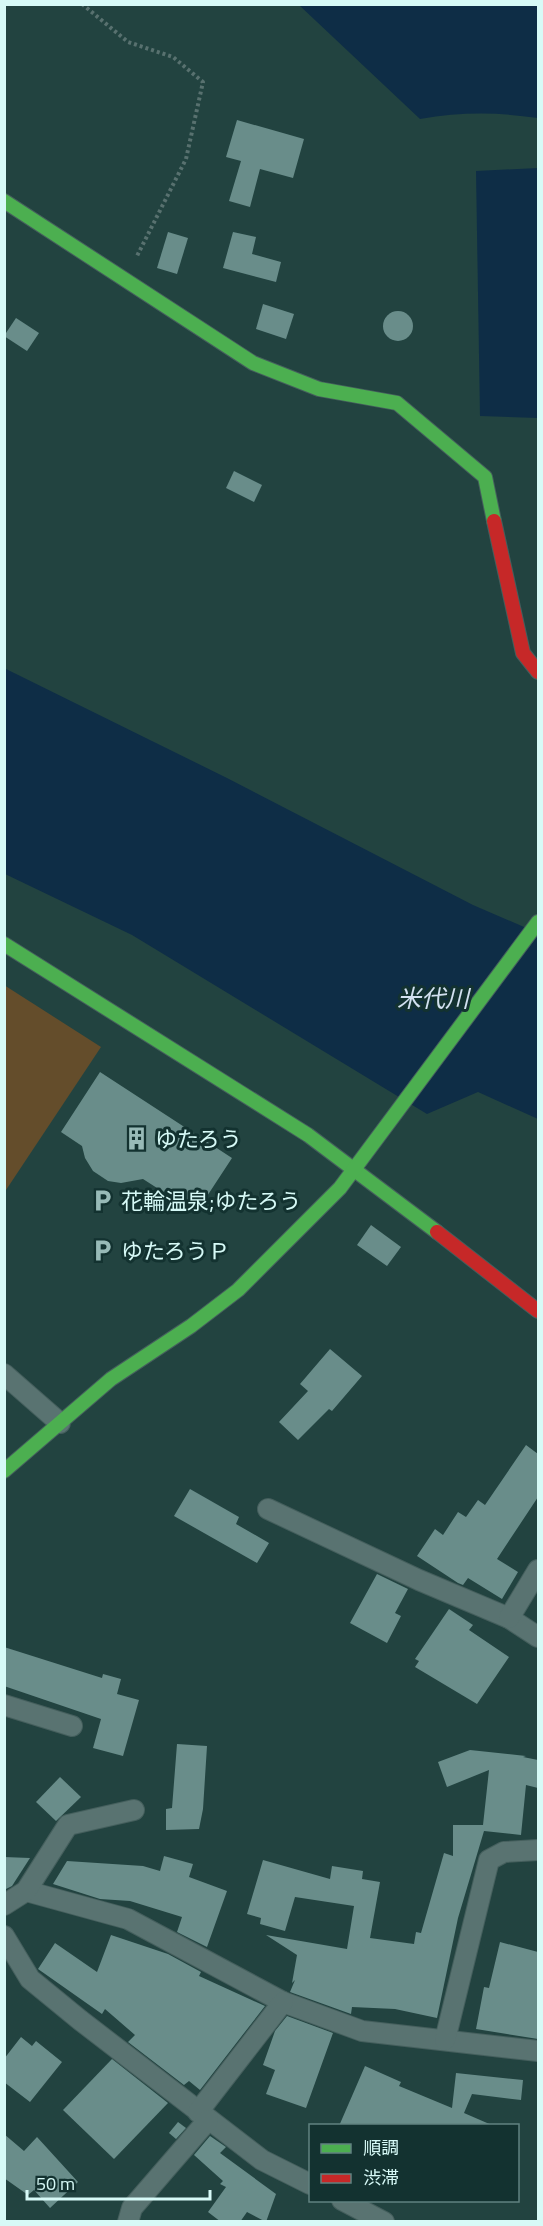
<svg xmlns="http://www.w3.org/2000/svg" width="543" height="2226" font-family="'Titillium Web','Noto Sans JP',sans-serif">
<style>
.green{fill:#644d2b}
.water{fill:#0e2d46}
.building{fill:#698d8a}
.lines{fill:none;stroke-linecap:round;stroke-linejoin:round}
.street-casing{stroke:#455f5d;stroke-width:22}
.fast-casing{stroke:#455f5d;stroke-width:16}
.jam-casing{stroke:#455f5d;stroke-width:16}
.path{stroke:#58716f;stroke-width:4;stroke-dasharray:3 3;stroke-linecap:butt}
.street{stroke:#597371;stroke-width:20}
.fast{stroke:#4caf50;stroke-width:14}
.jam{stroke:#c62828;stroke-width:14}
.labels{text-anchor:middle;stroke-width:6;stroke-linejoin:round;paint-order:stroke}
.poi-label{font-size:22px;fill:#d7faf7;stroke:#133230;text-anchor:start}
.water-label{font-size:24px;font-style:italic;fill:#d2e1f0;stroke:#133230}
</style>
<rect width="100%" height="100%" fill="#224340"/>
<polygon class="green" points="4,985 101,1047 6,1190 4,1188"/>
<g class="water">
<path d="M299,5H538V118C497,112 461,112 420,119Z"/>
<polygon points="538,168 538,418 480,416 476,171"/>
<polygon points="4,668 227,778 473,905 538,933 538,1119 478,1092 427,1114 132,935 5,874"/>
</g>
<g class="building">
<polygon points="237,120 304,139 293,178 260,169 250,207 229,201 241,161 226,157"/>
<polygon points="168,232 188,238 177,274 157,268"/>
<polygon points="233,232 256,237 252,254 281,262 276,282 223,268"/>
<polygon points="263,304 294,314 286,339 256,329"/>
<circle cx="398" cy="326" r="15"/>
<polygon points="16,318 39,333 27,351 4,336"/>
<polygon points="234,471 262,485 254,502 226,488"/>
<polygon points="100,1072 232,1158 196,1213 143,1179 121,1183 108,1181 93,1171 85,1158 82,1146 61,1132"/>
<polygon points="371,1225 401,1247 387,1266 357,1245"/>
<polygon points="330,1349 362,1376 332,1411 329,1409 298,1440 279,1422 308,1391 300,1384"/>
<polygon points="526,1445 538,1454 538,1497 497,1559 518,1572 502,1599 468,1578 463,1585 458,1583 417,1556 435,1529 443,1535 458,1512 466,1517 478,1500 485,1505"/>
<polygon points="190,1489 239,1517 236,1524 269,1543 257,1563 174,1516"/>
<polygon points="377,1574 408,1589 395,1613 401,1616 387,1643 350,1623"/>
<polygon points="449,1609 473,1625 469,1630 509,1657 477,1704 415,1667 419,1661 415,1659"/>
<polygon points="4,1647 102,1678 103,1674 121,1679 117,1694 139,1700 123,1756 93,1748 101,1719 4,1686"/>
<polygon points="177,1744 207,1746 203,1809 199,1829 166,1830 166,1809 172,1808"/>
<polygon points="470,1750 526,1756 523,1757 538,1760 538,1788 526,1785 521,1835 484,1831 458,1918 437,2018 395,2009 352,2007 351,2014 290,1992 295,1980 292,1983 297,1955 266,1935 347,1949 354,1906 295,1897 285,1931 260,1924 261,1918 247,1914 263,1860 330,1879 332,1866 363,1871 362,1879 380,1882 370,1938 414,1944 416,1932 421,1933 444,1853 453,1856 453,1825 483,1825 489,1770 447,1787 438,1762"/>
<polygon points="60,1777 81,1797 56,1821 36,1802"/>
<polygon points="164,1856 193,1864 189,1877 227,1891 207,1947 177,1932 182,1917 130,1901 100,1899 53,1884 67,1861 143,1866 160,1871"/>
<polygon points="4,1857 30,1858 12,1886 4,1890"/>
<polygon points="111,1935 168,1954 201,1972 199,1976 265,2006 200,2090 189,2081 184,2085 128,2042 135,2035 105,2009 102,2014 38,1969 55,1943 97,1972"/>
<polygon points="500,1942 538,1952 538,2039 476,2029 484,1987 489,1988"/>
<polygon points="287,2016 333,2033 306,2108 266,2094 275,2070 263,2065 275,2031"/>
<polygon points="21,2037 32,2046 36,2041 62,2062 30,2102 4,2082 4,2059"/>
<polygon points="112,2059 168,2103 114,2159 63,2110"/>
<polygon points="365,2066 401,2082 399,2086 452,2108 456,2073 523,2080 521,2100 472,2094 464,2113 494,2126 339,2126"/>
<polygon points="178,2122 186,2128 176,2139 169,2133"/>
<polygon points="4,2134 24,2151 37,2137 78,2182 50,2208 34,2190 28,2195 4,2178"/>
<polygon points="210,2136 226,2147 220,2153 276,2194 266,2222 247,2212 240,2222 221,2222 208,2212 226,2187 220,2184 223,2181 194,2155"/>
</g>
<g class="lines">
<defs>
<g id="street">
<polyline points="4,1374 60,1423"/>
<polyline points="268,1509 419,1580 509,1618 538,1637"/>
<polyline points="509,1618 538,1570"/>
<polyline points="4,1705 72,1726"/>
<polyline points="26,1891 128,1919 283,2002 362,2031 538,2051"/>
<polyline points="4,1905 26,1891 68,1825 134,1810"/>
<polyline points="4,1936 30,1979 80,2020 262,2160 310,2184"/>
<polyline points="445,2040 489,1860 504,1852 538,1850"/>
<polyline points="198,2112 283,2002"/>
<polyline points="342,2200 384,2222"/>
<polyline points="128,2222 132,2208 208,2120"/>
</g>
<g id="fast">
<polyline points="4,201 253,363 319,389 397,403 485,477 494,521"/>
<polyline points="4,944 308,1135 437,1232"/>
<polyline points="4,1471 111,1379 191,1326 238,1290 340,1188 538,922"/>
</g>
<g id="jam">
<polyline points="494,521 523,653 538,672"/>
<polyline points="437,1232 538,1311"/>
</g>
</defs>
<use href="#street" class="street-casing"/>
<use href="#fast" class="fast-casing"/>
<use href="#jam" class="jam-casing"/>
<polyline class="path" points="82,4 128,42 173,57 203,82 186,159 136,258"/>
<use href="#street" class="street"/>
<use href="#fast" class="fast"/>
<use href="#jam" class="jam"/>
</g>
<defs>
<symbol id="building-bare" viewBox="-9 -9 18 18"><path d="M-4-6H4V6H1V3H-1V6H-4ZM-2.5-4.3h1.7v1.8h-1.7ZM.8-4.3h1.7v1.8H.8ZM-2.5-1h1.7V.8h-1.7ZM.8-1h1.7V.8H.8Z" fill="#98bab7" stroke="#133230" stroke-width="2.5" paint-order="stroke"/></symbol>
<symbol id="parking-bare" viewBox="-9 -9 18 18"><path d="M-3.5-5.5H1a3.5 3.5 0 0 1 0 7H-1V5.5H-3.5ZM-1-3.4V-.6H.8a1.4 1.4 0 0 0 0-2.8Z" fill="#98bab7" stroke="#133230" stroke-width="2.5" paint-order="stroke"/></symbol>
</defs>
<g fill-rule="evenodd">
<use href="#building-bare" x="120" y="1122" width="33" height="33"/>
<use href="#parking-bare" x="86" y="1184" width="33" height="33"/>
<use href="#parking-bare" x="86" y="1234" width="33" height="33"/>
</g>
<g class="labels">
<g class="poi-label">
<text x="155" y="1147">ゆたろう</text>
<text x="121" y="1209">花輪温泉;ゆたろう</text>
<text x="121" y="1259">ゆたろうＰ</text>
</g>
<g class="water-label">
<text x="433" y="1007">米代川</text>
</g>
</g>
<rect width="543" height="2226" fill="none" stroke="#d7faf7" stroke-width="12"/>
<rect x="309" y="2124" width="210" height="78" fill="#133230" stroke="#618280" stroke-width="1.5"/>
<rect x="321" y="2144" width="30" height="9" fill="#4caf50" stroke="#618280" stroke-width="1.5"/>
<text x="363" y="2154" font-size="18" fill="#d7faf7">順調</text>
<rect x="321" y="2174" width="30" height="9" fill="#c62828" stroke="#618280" stroke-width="1.5"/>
<text x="363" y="2184" font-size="18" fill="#d7faf7">渋滞</text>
<path d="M27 2190v9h183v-9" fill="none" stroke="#d7faf7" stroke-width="3"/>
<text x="36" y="2190" font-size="18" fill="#d7faf7" stroke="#133230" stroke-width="4.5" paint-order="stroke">50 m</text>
</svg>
